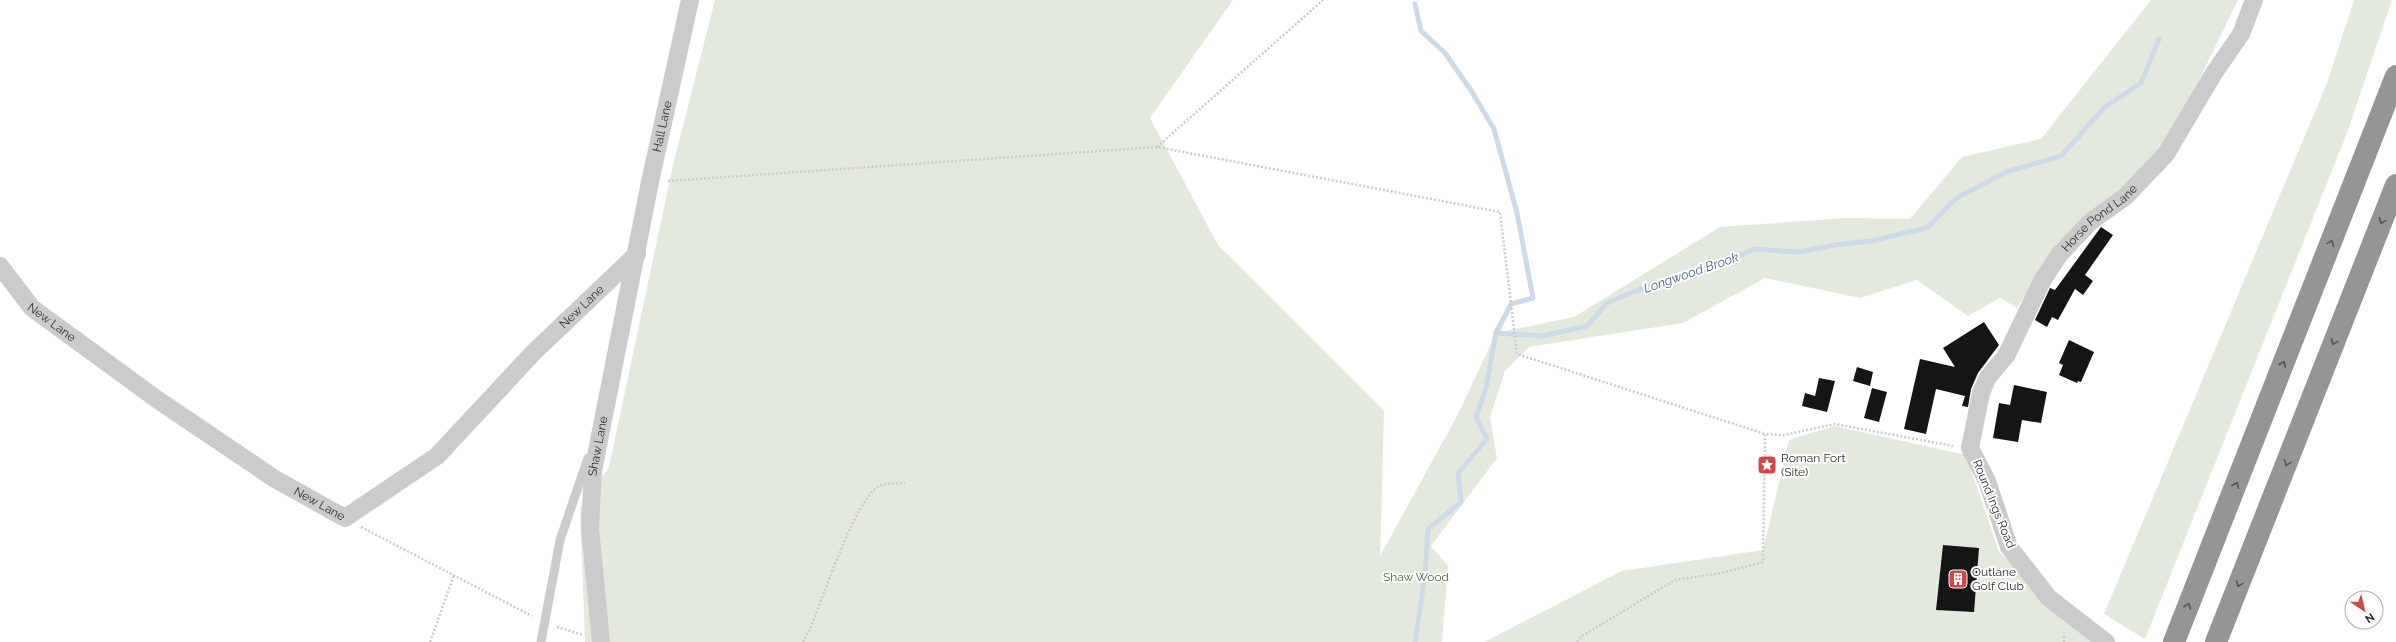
<svg xmlns="http://www.w3.org/2000/svg" width="2396" height="642" font-family="Raleway,sans-serif">
<style>
.green{fill:#e3eadd}
.lines{fill:none;stroke-linecap:round;stroke-linejoin:round}
.stream{stroke:#ccdae7;stroke-width:5}
.building{fill:#151515}
.path{stroke:#cbcbcb;stroke-width:2.5;stroke-dasharray:2 2;stroke-linecap:butt}
.service{stroke:#cbcbcb;stroke-width:9}
.minor{stroke:#cbcbcb;stroke-width:18}
.motorway{stroke:#959595;stroke-width:22}
.oneway{stroke:#525252}
.labels{text-anchor:middle;stroke-width:4;stroke-linejoin:round;paint-order:stroke}
.street-label{font-size:12px;fill:#2e2e2e;stroke:#fff}
.poi-label{font-size:12px;fill:#2e2e2e;stroke:#fff;text-anchor:start}
.park-label{font-size:12px;fill:#4e6441;stroke:#fff}
.water-label{font-size:13px;font-style:italic;fill:#466886;stroke:#fff}
</style>
<rect width="100%" height="100%" fill="#fff"/>
<g class="green">
<polygon points="715,0 1233,0 1150,118 1218,245 1384,411 1380,556 1458,414 1496,333 1574,317 1720,227 1845,218 1910,219 1962,157 2041,139 2151,0 2238,0 2166,148 2055,249 2017,308 2000,298 1968,316 1917,280 1860,298 1765,278 1683,323 1529,347 1505,371 1490,417 1497,458 1431,546 1448,566 1442,642 585,642 580,508 609,467 673,165"/>
<polygon points="2354,0 2392,0 2347,133 2145,639 2104,614 2327,83"/>
<polygon points="1834,426 1966,455 1999,552 2102,642 1484,642 1622,571 1763,550 1789,440"/>
</g>
<g class="lines">
<g class="stream">
<polyline points="1415,4 1421,31 1445,53 1472,92 1494,129 1517,213 1533,298 1511,304 1496,333"/>
<polyline points="1415,642 1425,575 1428,529 1461,502 1458,473 1487,439 1476,417 1486,388 1496,333 1542,336 1587,326 1607,303 1638,290 1728,262 1753,249 1799,252 1834,245 1870,241 1927,228 1955,199 2006,172 2061,156 2105,107 2141,83 2159,39"/>
</g>
</g>
<g class="building">
<polygon points="2101,227 2113,235 2085,275 2093,281 2083,295 2075,289 2058,320 2052,317 2047,327 2035,320 2050,288 2055,290"/>
<polygon points="1984,322 1999,345 1978,373 1971,389 1968,407 1962,406 1965,396 1936,389 1926,434 1904,429 1920,359 1955,367 1943,348"/>
<polygon points="2069,340 2094,352 2081,382 2078,381 2077,383 2059,375 2063,365 2059,363"/>
<polygon points="1857,367 1873,372 1870,386 1853,381"/>
<polygon points="1819,378 1835,381 1827,412 1802,406 1805,393 1815,396"/>
<polygon points="2014,385 2047,392 2041,423 2022,420 2018,442 1993,438 1999,403 2010,405"/>
<polygon points="1872,388 1887,392 1879,422 1864,418"/>
<polygon points="1943,545 1979,548 1974,612 1936,610"/>
</g>
<g class="lines">
<g class="path">
<polyline points="1157,147 1323,0"/>
<polyline points="668,181 1157,147 1500,212 1517,354 1765,434"/>
<polyline points="361,527 532,616"/>
<polyline points="557,627 583,635"/>
<polyline points="430,642 454,575"/>
<path d="M803,642L810,629C823,598 854,502 878,487C885,482 897,484 905,483"/>
<polyline points="1577,642 1582,636 1675,580 1722,573 1763,562 1765,434 1784,435 1835,424 1953,446"/>
<polyline points="2064,642 2064,633"/>
</g>
<polyline class="service" points="541,642 560,540 588,458"/>
<g class="minor">
<path id="s1" d="M0,266L32,308L158,400L275,479L345,518L437,456L533,353L637,254"/>
<path id="s2" d="M601,642L590,528L593,471L650,182L690,0"/>
<path id="s3" d="M2106,642L2049,598L2009,547L1987,481L1970,448L1981,393L1988,377L2006,356L2042,281L2059,255L2090,222L2125,197L2166,154L2214,73L2241,34L2254,0"/>
</g>
<g class="motorway">
<polyline points="2174,642 2396,76"/>
<polyline points="2216,642 2396,185"/>
</g>
</g>
<defs><path id="oneway-chevron" d="M-2-3.5L2.5 0L-2 3.5" fill="none" stroke-width="1.6" stroke-linecap="round" stroke-linejoin="round"/></defs>
<g class="oneway">
<use href="#oneway-chevron" transform="translate(2382 221) rotate(111)"/>
<use href="#oneway-chevron" transform="translate(2331 243) rotate(-69)"/>
<use href="#oneway-chevron" transform="translate(2334 342) rotate(111)"/>
<use href="#oneway-chevron" transform="translate(2283 364) rotate(-68)"/>
<use href="#oneway-chevron" transform="translate(2287 463) rotate(111)"/>
<use href="#oneway-chevron" transform="translate(2236 485) rotate(-68)"/>
<use href="#oneway-chevron" transform="translate(2239 584) rotate(111)"/>
<use href="#oneway-chevron" transform="translate(2188 606) rotate(-68)"/>
</g>
<defs>
<symbol id="sight-square" viewBox="-11 -11 22 22"><rect x="-9" y="-9" width="18" height="18" rx="4" fill="#d04745" stroke="#fff"/><path d="M0-6L1.8-2.2L6-1.7L2.9 1.2L3.7 5.4L0 3.3L-3.7 5.4L-2.9 1.2L-6-1.7L-1.8-2.2Z" fill="#fff"/></symbol>
<symbol id="building-square" viewBox="-11 -11 22 22"><rect x="-9" y="-9" width="18" height="18" rx="4" fill="#d04745" stroke="#fff"/><path d="M-4-6H4V6H1V3H-1V6H-4ZM-2.5-4.3h1.7v1.8h-1.7ZM.8-4.3h1.7v1.8H.8ZM-2.5-1h1.7V.8h-1.7ZM.8-1h1.7V.8H.8Z" fill="#fff"/></symbol>
</defs>
<g fill-rule="evenodd">
<use href="#sight-square" x="1756" y="454" width="22" height="22"/>
<use href="#building-square" x="1947" y="568" width="22" height="22"/>
</g>
<g class="labels">
<g class="street-label">
<text dy="4" stroke="none"><textPath href="#s2" startOffset="523">Hall Lane</textPath></text>
<text dy="4" stroke="none"><textPath href="#s3" startOffset="514">Horse Pond Lane</textPath></text>
<text dy="4" stroke="none"><textPath href="#s1" startOffset="749">New Lane</textPath></text>
<text dy="4" stroke="none"><textPath href="#s1" startOffset="77">New Lane</textPath></text>
<text dy="4" stroke="none"><textPath href="#s2" startOffset="197">Shaw Lane</textPath></text>
<text dy="4" stroke="none"><textPath href="#s1" startOffset="401">New Lane</textPath></text>
<text transform="translate(1994 504) rotate(68)" y="4">Round Ings Road</text>
</g>
<g class="poi-label">
<text x="1781" y="462">Roman Fort<tspan x="1781" dy="14">(Site)</tspan></text>
<text x="1972" y="576">Outlane<tspan x="1972" dy="14">Golf Club</tspan></text>
</g>
<g class="park-label">
<text x="1416" y="581">Shaw Wood</text>
</g>
<g class="water-label">
<text transform="translate(1691 272) rotate(-19)" y="5">Longwood Brook</text>
</g>
</g>
<g transform="translate(2364 610) rotate(145)"><circle r="19" fill="#ffffff" stroke="#ababab"/>
<path d="M0-3L7 15L0 10L-7 15Z" fill="#d04745"/>
<text y="-6" font-size="11" font-weight="bold" text-anchor="middle" fill="#2e2e2e">N</text>
</g>
</svg>
